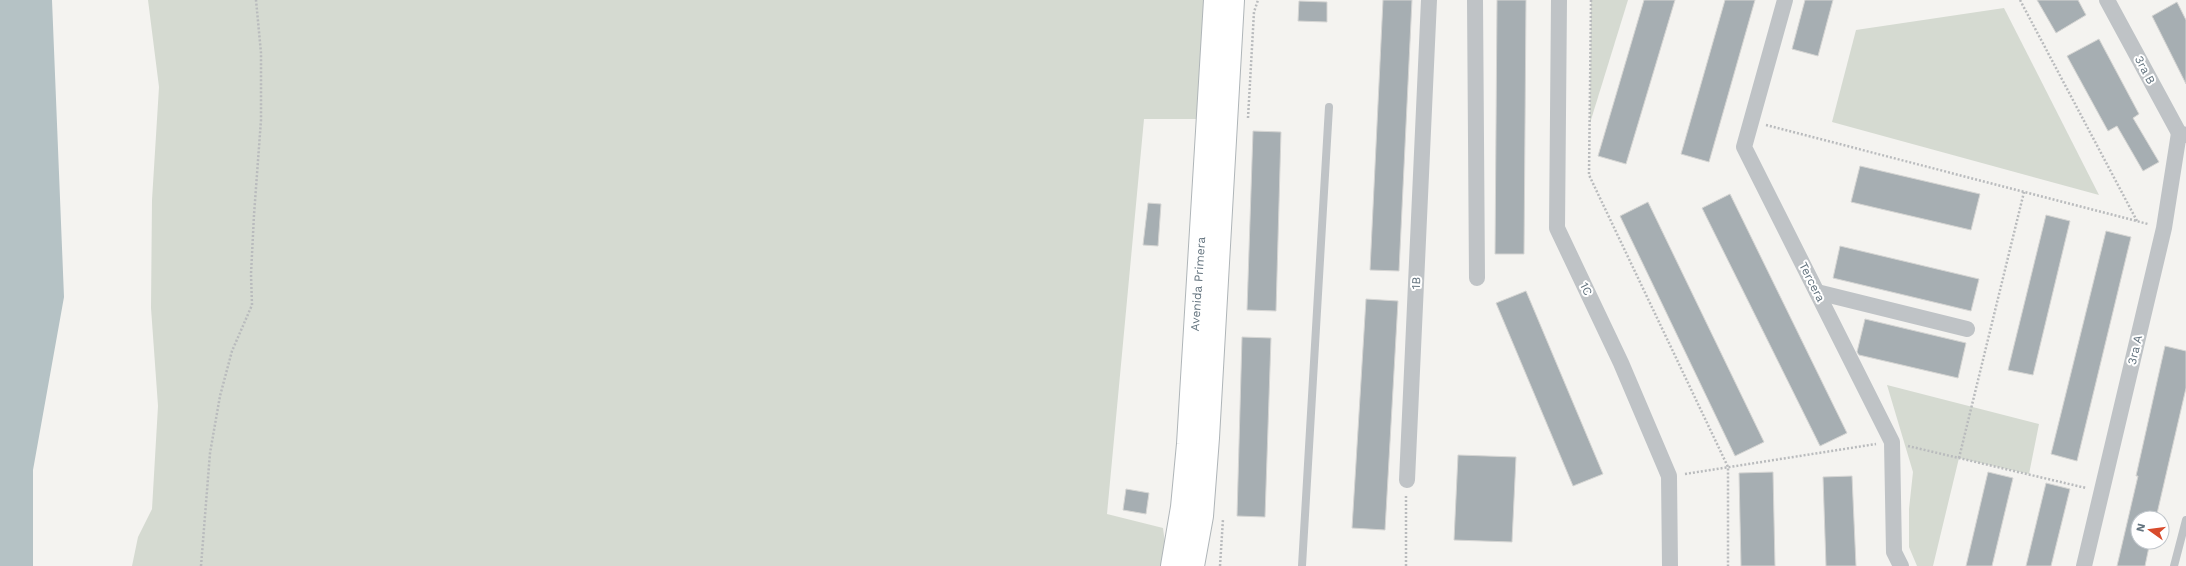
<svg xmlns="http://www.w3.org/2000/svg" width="2186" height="566" font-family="'Work Sans',sans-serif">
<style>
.green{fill:#d5dad1}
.water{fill:#b5c2c5}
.building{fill:#a6aeb2;stroke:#d5d5d3}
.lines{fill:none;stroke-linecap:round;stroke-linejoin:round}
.secondary-casing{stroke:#afb5b8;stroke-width:24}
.path{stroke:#b9bbbd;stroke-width:2.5;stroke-dasharray:2 2;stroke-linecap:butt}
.lane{stroke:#bfc3c6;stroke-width:8}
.street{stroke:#bfc3c6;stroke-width:16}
.secondary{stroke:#fff;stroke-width:22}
.labels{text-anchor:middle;stroke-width:4;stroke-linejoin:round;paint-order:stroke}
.street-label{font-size:12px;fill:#64747f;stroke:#fff}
</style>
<rect width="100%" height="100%" fill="#f4f3f0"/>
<g class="green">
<polygon points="148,0 1215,0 1213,119 1144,119 1107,514 1163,528 1168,566 132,566 138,537 152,509 158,406 151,308 152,200 159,87"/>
<polygon points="1591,0 1628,0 1590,123"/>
<polygon points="2004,8 2099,195 1832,122 1856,30"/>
<polygon points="1887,385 2039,424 2029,474 1959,458 1933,566 1917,566 1909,547 1909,509 1913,472"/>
</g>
<polygon class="water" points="0,0 52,0 64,297 33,470 33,566 0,566"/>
<g class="building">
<polygon points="1383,0 1412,0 1399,271 1370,270"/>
<polygon points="1497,0 1526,0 1524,254 1495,254"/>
<polygon points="1644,0 1675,0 1626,164 1598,156"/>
<polygon points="1725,0 1755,0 1709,162 1681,154"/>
<polygon points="1805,0 1833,0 1818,56 1792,49"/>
<polygon points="2037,0 2078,0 2086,15 2056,33"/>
<polygon points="1299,1 1327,2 1327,22 1298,21"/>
<polygon points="2177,2 2186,20 2186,84 2152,16"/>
<polygon points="2099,39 2139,114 2133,118 2159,162 2143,171 2117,126 2108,131 2067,56"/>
<polygon points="1253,131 1281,132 1276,311 1247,310"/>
<polygon points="1860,166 1980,194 1971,230 1851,202"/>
<polygon points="1730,194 1847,433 1820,446 1702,208"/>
<polygon points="1648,202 1764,442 1735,456 1620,216"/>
<polygon points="1148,203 1161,204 1158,246 1143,245"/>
<polygon points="2046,215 2070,221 2033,375 2008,370"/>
<polygon points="2106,231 2131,237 2077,461 2051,454"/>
<polygon points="1840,246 1979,279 1971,311 1833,278"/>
<polygon points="1526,291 1603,474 1573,486 1496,303"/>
<polygon points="1366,299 1398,301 1385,530 1352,528"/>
<polygon points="1865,319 1966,343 1958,378 1859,355 1857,352"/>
<polygon points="1242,337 1271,338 1265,517 1237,516"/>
<polygon points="2165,346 2186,351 2186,388 2156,518 2138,518 2138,542 2150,542 2145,566 2117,566 2138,476 2136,476"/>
<polygon points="1458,455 1516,457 1512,542 1454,540"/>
<polygon points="1773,472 1775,566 1741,566 1739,473"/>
<polygon points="1988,472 2013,478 1992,566 1966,566"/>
<polygon points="1852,476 1856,566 1826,566 1823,477"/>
<polygon points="2046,483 2070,489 2051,566 2026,566"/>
<polygon points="1126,489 1149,493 1146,514 1123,510"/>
</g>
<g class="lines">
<defs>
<g id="secondary">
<polyline points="1172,566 1182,507 1188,444 1215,0"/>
<polyline points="1193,566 1202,516 1208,438 1233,0"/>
</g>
</defs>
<use href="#secondary" class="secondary-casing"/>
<g class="path">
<polyline points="1591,0 1589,175 1728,467 1728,566"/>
<polyline points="2020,0 2137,221"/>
<polyline points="1248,118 1254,12 1258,0"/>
<polyline points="1766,125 2148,224"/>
<polyline points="1908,446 2086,488"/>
<polyline points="1959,458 2024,192"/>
<polyline points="1685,474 1876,444"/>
<polyline points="201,566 210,453 220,396 232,351 252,305 251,274 254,215 261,120 261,53 256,0"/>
<polyline points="1220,566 1223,519"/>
<polyline points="1406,566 1406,495"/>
</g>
<g class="lane">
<polyline points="1302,566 1329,107"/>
<polyline points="2174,566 2186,520"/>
</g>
<g class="street">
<polyline points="1475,0 1477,278"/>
<polyline points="1559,0 1557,228 1621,363 1669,476 1670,566"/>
<polyline points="1785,0 1744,147 1892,442 1894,552 1901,566"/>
<polyline points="2107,0 2179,133 2186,135"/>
<polyline points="1817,292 1967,329"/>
<polyline points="1407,480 1429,0"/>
<polyline points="2084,566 2164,228 2179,133"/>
</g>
<use href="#secondary" class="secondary"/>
</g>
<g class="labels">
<g class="street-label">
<text transform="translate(2145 70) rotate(62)" y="4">3ra B</text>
<text transform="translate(1812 282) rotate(63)" y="4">Tercera</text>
<text transform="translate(1416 283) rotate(-87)" y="4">1B</text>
<text transform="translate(1198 284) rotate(-86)" y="4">Avenida Primera</text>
<text transform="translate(1586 289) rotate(65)" y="4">1C</text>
<text transform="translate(2135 350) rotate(-77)" y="4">3ra A</text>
</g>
</g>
<g transform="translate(2150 530) rotate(284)"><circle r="19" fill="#ffffff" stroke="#c1c7cc"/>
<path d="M0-3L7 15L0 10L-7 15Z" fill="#d84b2c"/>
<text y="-6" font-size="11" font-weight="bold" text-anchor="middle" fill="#64747f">N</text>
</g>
</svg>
